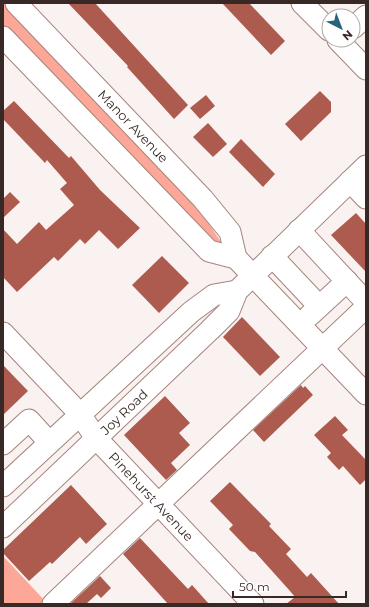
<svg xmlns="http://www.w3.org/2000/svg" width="369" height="607" font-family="Montserrat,sans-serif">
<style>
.green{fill:#fda798}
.building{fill:#ad5b4e}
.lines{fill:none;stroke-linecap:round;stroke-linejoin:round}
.minor-casing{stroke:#a6847d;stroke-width:23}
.minor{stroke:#fff;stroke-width:21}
.labels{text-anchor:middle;stroke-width:4;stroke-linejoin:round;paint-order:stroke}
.street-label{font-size:13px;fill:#382927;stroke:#fff}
</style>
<rect width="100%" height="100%" fill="#f9f2f0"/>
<g class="green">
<polygon points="3,3 191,197 223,245 214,246 3,26"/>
<polygon points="3,556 46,602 44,604 3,604"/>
</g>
<g class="building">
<polygon points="68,3 95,3 188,105 174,119 127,67 128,66"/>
<polygon points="222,3 249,3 285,41 271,55"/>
<polygon points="320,91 331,102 331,112 301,141 285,124"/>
<polygon points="206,95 215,106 200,119 190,108"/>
<polygon points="14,101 69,158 71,156 100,190 140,228 118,249 99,230 85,244 80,239 58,261 54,257 17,292 3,277 3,229 17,244 39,222 46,230 74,205 60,189 67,183 47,160 45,163 3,119 3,111"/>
<polygon points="208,123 227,144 213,157 193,137"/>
<polygon points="241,139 275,174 263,187 229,152"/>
<polygon points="10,192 20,202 3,218 3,199"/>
<polygon points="356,213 366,224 366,272 331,235"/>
<polygon points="162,256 189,283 159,313 132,285"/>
<polygon points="242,317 280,357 260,376 223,337"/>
<polygon points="3,365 28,391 3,415"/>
<polygon points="301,385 303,388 305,386 313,395 264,442 253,430"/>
<polygon points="165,396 190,423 179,433 190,445 171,463 177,470 166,480 124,435"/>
<polygon points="335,416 348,430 342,435 366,460 366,479 360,485 343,466 339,470 327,457 331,453 314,435"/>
<polygon points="230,482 271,524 269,526 291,549 286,554 307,577 311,573 339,604 286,604 295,597 290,591 255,552 250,551 229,529 233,525 210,501"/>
<polygon points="71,485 107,524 86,544 80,537 52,564 50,562 29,581 3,553 3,550"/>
<polygon points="140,538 188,589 192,585 209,604 168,604 123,554"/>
<polygon points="100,576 111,588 101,598 97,594 86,604 70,604"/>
</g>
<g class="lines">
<defs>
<g id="minor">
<path id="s1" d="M16,3L203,199L230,232L236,258"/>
<polyline points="302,3 329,30"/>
<polyline points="353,28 366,16"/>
<polyline points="3,37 209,251 236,258 366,394"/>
<polyline points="338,40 366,69"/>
<polyline points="350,181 366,198"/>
<polyline points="299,230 366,302"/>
<polyline points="272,256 319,306"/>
<polyline points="309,316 347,281"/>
<path id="s2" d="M3,333L79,413L96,438L253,604"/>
<polyline points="3,444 29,420 49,442"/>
<polyline points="3,486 191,312 214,295 237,291"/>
<path id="s3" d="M3,527L210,330L229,311L237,291L366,166"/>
<polyline points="53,604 366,307"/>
</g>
</defs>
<use href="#minor" class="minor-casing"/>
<use href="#minor" class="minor"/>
</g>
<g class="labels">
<g class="street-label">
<text dy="5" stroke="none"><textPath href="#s1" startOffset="170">Manor Avenue</textPath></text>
<text dy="5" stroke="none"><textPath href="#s3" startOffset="167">Joy Road</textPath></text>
<text dy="5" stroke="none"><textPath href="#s2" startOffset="221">Pinehurst Avenue</textPath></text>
</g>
</g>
<rect width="369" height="607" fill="none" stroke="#382927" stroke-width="8"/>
<g transform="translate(341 28) rotate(138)"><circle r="19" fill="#ffffff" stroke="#afa9a9"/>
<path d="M0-3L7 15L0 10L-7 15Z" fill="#27647b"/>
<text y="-6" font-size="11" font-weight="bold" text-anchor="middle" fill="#382927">N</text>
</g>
<path d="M233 591v6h113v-6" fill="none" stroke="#382927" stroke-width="2"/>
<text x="239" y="591" font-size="12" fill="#382927" stroke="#ffffff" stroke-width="3" paint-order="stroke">50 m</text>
</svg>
